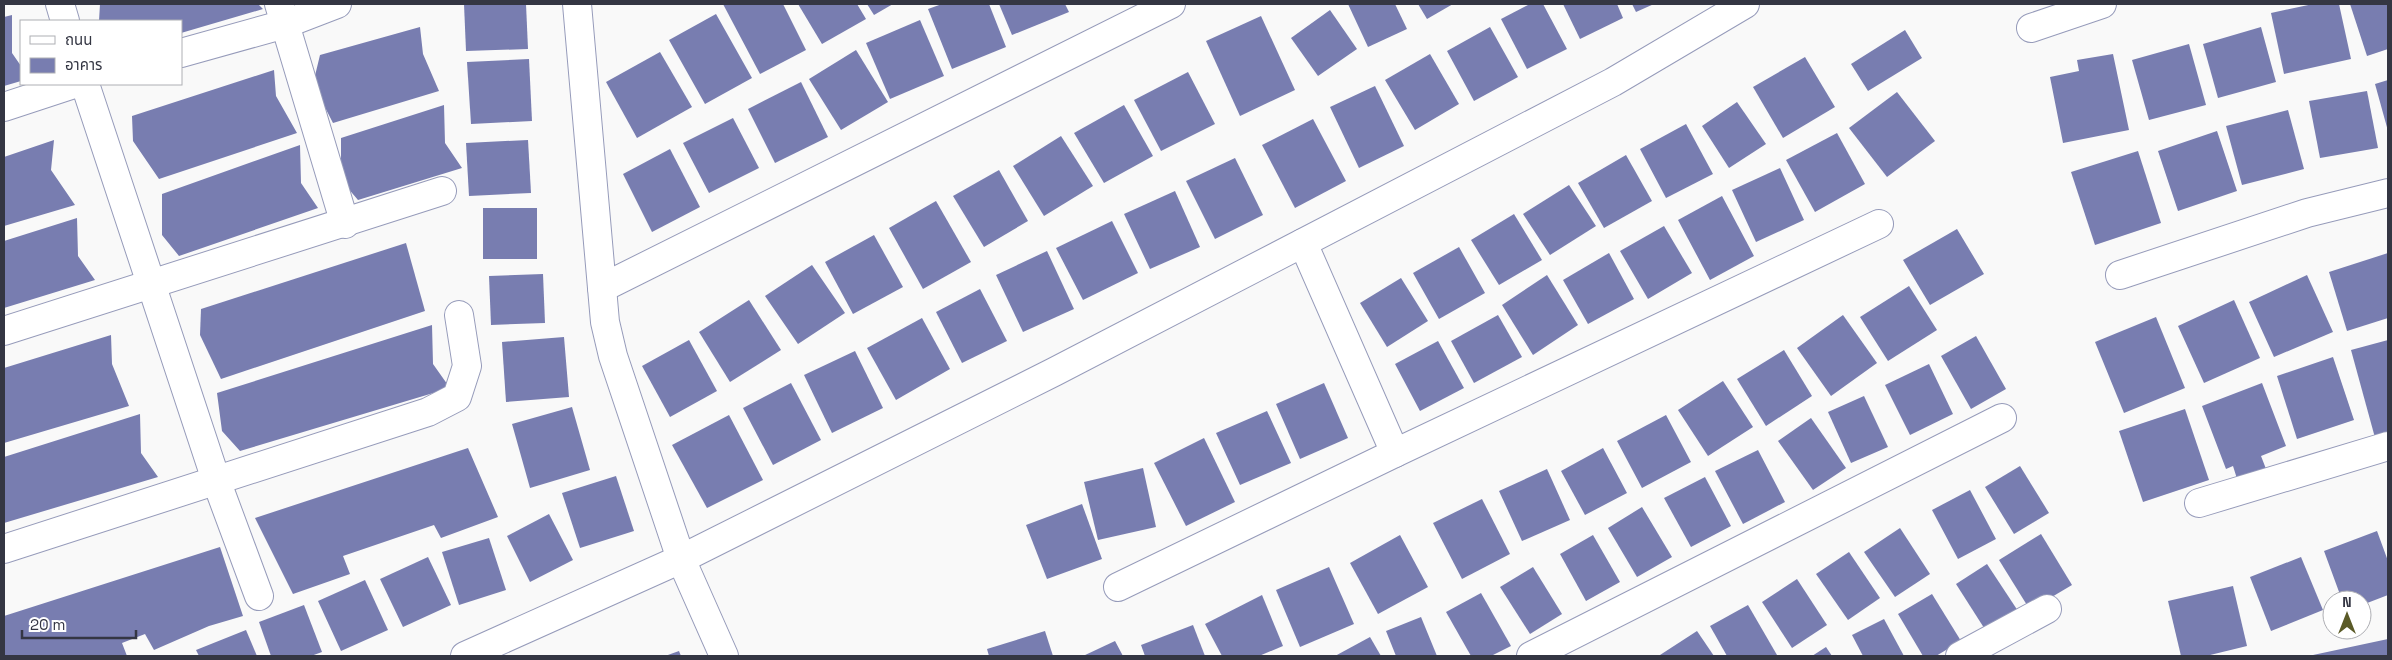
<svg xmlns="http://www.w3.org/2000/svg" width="2392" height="660" font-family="'Space Grotesk','Noto Sans Thai',sans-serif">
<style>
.building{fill:#787db0}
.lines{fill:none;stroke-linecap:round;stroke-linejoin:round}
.street-casing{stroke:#969bba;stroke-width:30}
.street{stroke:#fff;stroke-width:28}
</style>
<rect width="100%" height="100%" fill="#f9f9f9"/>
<g class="building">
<polygon points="100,4 258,4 263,9 181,33 181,21 99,21"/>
<polygon points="464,4 526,4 528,49 466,51"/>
<polygon points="723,4 783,4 806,50 760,74"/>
<polygon points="798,4 857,4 866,19 822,44"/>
<polygon points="867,4 893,4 874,15"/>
<polygon points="942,4 989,4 1006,47 952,69 928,9"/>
<polygon points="999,4 1065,4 1069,12 1012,35"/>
<polygon points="1348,4 1395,4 1407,29 1368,47"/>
<polygon points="1418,4 1453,4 1427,19"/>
<polygon points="1530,4 1543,4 1567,49 1527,69 1501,19"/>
<polygon points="1563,4 1617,4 1623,18 1580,39"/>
<polygon points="1632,4 1654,4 1636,12"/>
<polygon points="2313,4 2339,4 2351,59 2284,74 2271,13"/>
<polygon points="2350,4 2388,4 2388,49 2367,56"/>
<polygon points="1330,10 1357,49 1318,76 1291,38"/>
<polygon points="716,14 752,78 705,104 669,40"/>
<polygon points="12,15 12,53 21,66 21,81 4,86 4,17"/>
<polygon points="1261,16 1295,90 1240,116 1206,41"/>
<polygon points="920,20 944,76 890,99 866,43"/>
<polygon points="420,27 423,54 439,91 333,123 313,84 320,55"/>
<polygon points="1490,27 1518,77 1474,101 1447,51"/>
<polygon points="2261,27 2276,82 2218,98 2203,44"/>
<polygon points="1905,30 1922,58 1868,91 1851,64"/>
<polygon points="2189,44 2206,105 2149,120 2132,60"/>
<polygon points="856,50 888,102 841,130 809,79"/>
<polygon points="660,52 692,107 637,138 606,82"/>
<polygon points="1430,54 1459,104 1415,130 1385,80"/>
<polygon points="2113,54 2129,130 2063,143 2050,77 2079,71 2077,60"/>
<polygon points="1805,57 1835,107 1783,138 1753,87"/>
<polygon points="529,59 532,121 471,124 467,62"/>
<polygon points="274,70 276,96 297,133 159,179 133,141 132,116"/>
<polygon points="1188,72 1215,124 1161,151 1134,100"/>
<polygon points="2388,80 2388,131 2375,84"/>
<polygon points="801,82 828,137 775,163 748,109"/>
<polygon points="1375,86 1404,146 1359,168 1330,107"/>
<polygon points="2367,91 2378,148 2320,158 2309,101"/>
<polygon points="1897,92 1935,141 1887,177 1849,128"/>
<polygon points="1737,102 1766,144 1729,168 1702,126"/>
<polygon points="444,105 445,143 462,168 358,200 341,180 341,138"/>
<polygon points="1124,105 1153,156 1104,183 1074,133"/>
<polygon points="2288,110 2304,169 2242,185 2226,126"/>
<polygon points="733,118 759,168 709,193 683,143"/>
<polygon points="1313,119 1346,181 1295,208 1262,145"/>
<polygon points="1686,124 1713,174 1666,198 1640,149"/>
<polygon points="2217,131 2237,191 2178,211 2158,151"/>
<polygon points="1837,133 1865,184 1815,212 1786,160"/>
<polygon points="1061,136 1093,186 1044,216 1013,166"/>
<polygon points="54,140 51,170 75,205 4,226 4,157"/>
<polygon points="528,140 531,193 469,196 466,143"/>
<polygon points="300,145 301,183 318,208 179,256 162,235 162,194"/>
<polygon points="670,149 700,207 652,232 623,174"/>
<polygon points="2138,151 2161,223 2095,245 2071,172"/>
<polygon points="1626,155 1652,201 1604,228 1578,183"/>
<polygon points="1235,158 1263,215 1215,239 1186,181"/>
<polygon points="1780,168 1804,220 1756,242 1732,190"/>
<polygon points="999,170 1028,221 984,247 953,196"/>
<polygon points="1569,185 1596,226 1550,255 1523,214"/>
<polygon points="1175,191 1200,247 1150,269 1124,214"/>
<polygon points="1722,196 1754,256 1710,280 1678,220"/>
<polygon points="936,201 971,262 923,289 889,228"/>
<rect x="483" y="208" width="54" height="51"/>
<polygon points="1514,214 1542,260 1499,285 1471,240"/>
<polygon points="77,218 78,256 95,280 4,308 4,241"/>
<polygon points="1112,221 1138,273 1083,300 1056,248"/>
<polygon points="1664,226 1692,273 1648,299 1620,251"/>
<polygon points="1957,229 1984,274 1930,305 1903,260"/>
<polygon points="874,235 903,287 853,314 825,262"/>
<polygon points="406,243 425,311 221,379 200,335 201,309"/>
<polygon points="1459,247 1485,293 1439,319 1413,273"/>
<polygon points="1047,251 1074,309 1023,332 996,275"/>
<polygon points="1609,253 1634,299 1588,324 1563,280"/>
<polygon points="2388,253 2388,318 2347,331 2329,272"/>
<polygon points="812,265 845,313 798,344 765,296"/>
<polygon points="543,274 545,323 491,325 489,276"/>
<polygon points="1547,275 1578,325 1533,355 1502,305"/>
<polygon points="2307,275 2333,332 2274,357 2249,302"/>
<polygon points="1401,278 1428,321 1387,347 1360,303"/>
<polygon points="1909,286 1937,330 1888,361 1860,317"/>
<polygon points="980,289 1007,341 962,363 936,312"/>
<polygon points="749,300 781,350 730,382 699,332"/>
<polygon points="2234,300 2260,358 2204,383 2178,326"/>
<polygon points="1498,315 1522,357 1474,383 1451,341"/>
<polygon points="1843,315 1877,363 1831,396 1797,348"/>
<polygon points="2156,317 2185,388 2124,413 2095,342"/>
<polygon points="922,318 950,369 896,400 867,348"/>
<polygon points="432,325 433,364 450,388 240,451 222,431 217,393"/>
<polygon points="111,335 112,364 129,406 4,443 4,368"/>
<polygon points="1976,336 2006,389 1971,409 1941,356"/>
<polygon points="564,337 569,397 506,402 502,342"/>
<polygon points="689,340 717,391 670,417 642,366"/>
<polygon points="2388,340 2388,441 2377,445 2351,350"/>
<polygon points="1438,341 1464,388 1420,411 1395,364"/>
<polygon points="1784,350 1812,396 1766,426 1737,379"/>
<polygon points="855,351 883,408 832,433 804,375"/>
<polygon points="2333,357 2354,420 2297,439 2277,376"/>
<polygon points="1929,364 1953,414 1910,435 1885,385"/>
<polygon points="1723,381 1753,427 1708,456 1678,410"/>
<polygon points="791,383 821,440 773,465 743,408"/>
<polygon points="1324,383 1348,438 1300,459 1276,404"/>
<polygon points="2262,383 2286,446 2261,456 2268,474 2239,485 2233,466 2226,469 2202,406"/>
<polygon points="1864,396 1888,447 1851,463 1828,412"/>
<polygon points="572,407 590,470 530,488 512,424"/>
<polygon points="2185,409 2209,480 2143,502 2119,431"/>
<polygon points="1267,411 1291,463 1240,485 1216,433"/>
<polygon points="140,414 141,453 158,477 4,523 4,457"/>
<polygon points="729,415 763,480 707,508 672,445"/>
<polygon points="1666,415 1691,462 1642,488 1617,441"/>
<polygon points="1811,418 1846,468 1813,490 1778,441"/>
<polygon points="1204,438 1235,502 1186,526 1154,463"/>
<polygon points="468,448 498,517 441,538 434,525 343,556 350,574 293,594 255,518"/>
<polygon points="1603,448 1627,493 1585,515 1561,471"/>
<polygon points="1758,450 1785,502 1743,524 1715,471"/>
<polygon points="2020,466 2049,513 2014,534 1985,487"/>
<polygon points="1143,468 1156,527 1098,540 1084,482"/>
<polygon points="1547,469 1570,520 1522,541 1499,491"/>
<polygon points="616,476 634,531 580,548 562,493"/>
<polygon points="1705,477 1731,526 1691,547 1664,498"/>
<polygon points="1970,490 1996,539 1958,559 1932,510"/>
<polygon points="1482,499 1510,554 1462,579 1433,523"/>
<polygon points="1082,504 1102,559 1047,579 1026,525"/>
<polygon points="1642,507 1672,557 1637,577 1608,528"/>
<polygon points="549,514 573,560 530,582 507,536"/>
<polygon points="1900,528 1930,574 1895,597 1864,552"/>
<polygon points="2377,531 2388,561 2388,595 2362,605 2362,600 2342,600 2324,551"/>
<polygon points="2041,534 2072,585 2030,610 1999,560"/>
<polygon points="1400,535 1428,587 1378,614 1350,563"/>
<polygon points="1593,535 1620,582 1586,601 1560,554"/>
<polygon points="489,538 506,590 459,605 442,552"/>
<polygon points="220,547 243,616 209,626 154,650 145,634 122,643 127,656 4,656 4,616"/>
<polygon points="1849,552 1880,598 1848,620 1816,574"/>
<polygon points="428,557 451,605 403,627 380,579"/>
<polygon points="2301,557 2323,610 2271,631 2250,577"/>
<polygon points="1987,564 2018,611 1986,631 1956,584"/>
<polygon points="1329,567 1354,624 1300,647 1276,590"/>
<polygon points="1533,567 1562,614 1530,634 1500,587"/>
<polygon points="1797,579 1827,625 1792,648 1762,602"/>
<polygon points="365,580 388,630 341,651 318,601"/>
<polygon points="2233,586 2247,646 2206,656 2181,656 2168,601"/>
<polygon points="1481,593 1511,646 1491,656 1471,656 1446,612"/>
<polygon points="1932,594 1961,641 1936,656 1923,656 1898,614"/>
<polygon points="1262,595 1283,646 1259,656 1222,656 1205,624"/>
<polygon points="304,605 322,652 311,656 271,656 259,622"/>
<polygon points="1748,605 1777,655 1774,656 1727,656 1710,626"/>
<polygon points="1421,617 1437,656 1396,656 1386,631"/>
<polygon points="1884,619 1904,656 1863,656 1852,635"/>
<polygon points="1193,625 1205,656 1145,656 1141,645"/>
<polygon points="246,630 257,656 199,656 196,650"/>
<polygon points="1045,631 1053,656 989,656 987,649"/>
<polygon points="1697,631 1714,656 1661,656 1660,655"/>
<polygon points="1370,637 1381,656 1335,656"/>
<polygon points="2388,639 2388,656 2313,656 2313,655"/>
<polygon points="1115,641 1123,656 1083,656"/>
<polygon points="1826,647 1832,656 1812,656"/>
<polygon points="679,651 681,656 665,656"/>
</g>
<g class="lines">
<defs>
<g id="street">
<polyline points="60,4 65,21"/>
<polyline points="279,4 345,224"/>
<polyline points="577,4 605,322 613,356 681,559 724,656"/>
<polyline points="2031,28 2102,4"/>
<polyline points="181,53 285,24 337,4"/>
<polyline points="85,84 216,480 259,596"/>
<polyline points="4,107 74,84"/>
<polyline points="1303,243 1395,453"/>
<polyline points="2120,275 2307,213 2388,193"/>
<polyline points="602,288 1171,4"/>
<polyline points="4,331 442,191"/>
<polyline points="2199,503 2388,446"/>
<polyline points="4,549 428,412 457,397 467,366 459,315"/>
<polyline points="1118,587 1395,453 1879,224"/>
<polyline points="465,656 681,559 1054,372 1613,82 1745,4"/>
<polyline points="1531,656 2002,418"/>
<polyline points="1960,656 2047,609"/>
</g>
</defs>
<use href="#street" class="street-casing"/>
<use href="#street" class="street"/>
</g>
<rect width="2392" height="660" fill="none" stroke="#343643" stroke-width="10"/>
<rect x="20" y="20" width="162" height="65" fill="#ffffff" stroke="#aeafb4"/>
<rect x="30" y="36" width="25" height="8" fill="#ffffff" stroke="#aeafb4"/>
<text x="65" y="45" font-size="15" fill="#343643">ถนน</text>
<rect x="30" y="58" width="25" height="15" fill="#787db0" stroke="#aeafb4"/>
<text x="65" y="70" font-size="15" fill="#343643">อาคาร</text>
<g transform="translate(2347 615)"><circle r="24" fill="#ffffff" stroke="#aeafb4"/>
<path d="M0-4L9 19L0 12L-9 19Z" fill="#5a5a27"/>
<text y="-8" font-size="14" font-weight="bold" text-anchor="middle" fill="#343643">N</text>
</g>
<path d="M22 630v8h114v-8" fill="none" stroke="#343643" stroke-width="2.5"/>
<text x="30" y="630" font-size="15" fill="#343643" stroke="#ffffff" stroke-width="4" paint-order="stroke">20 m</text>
</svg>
